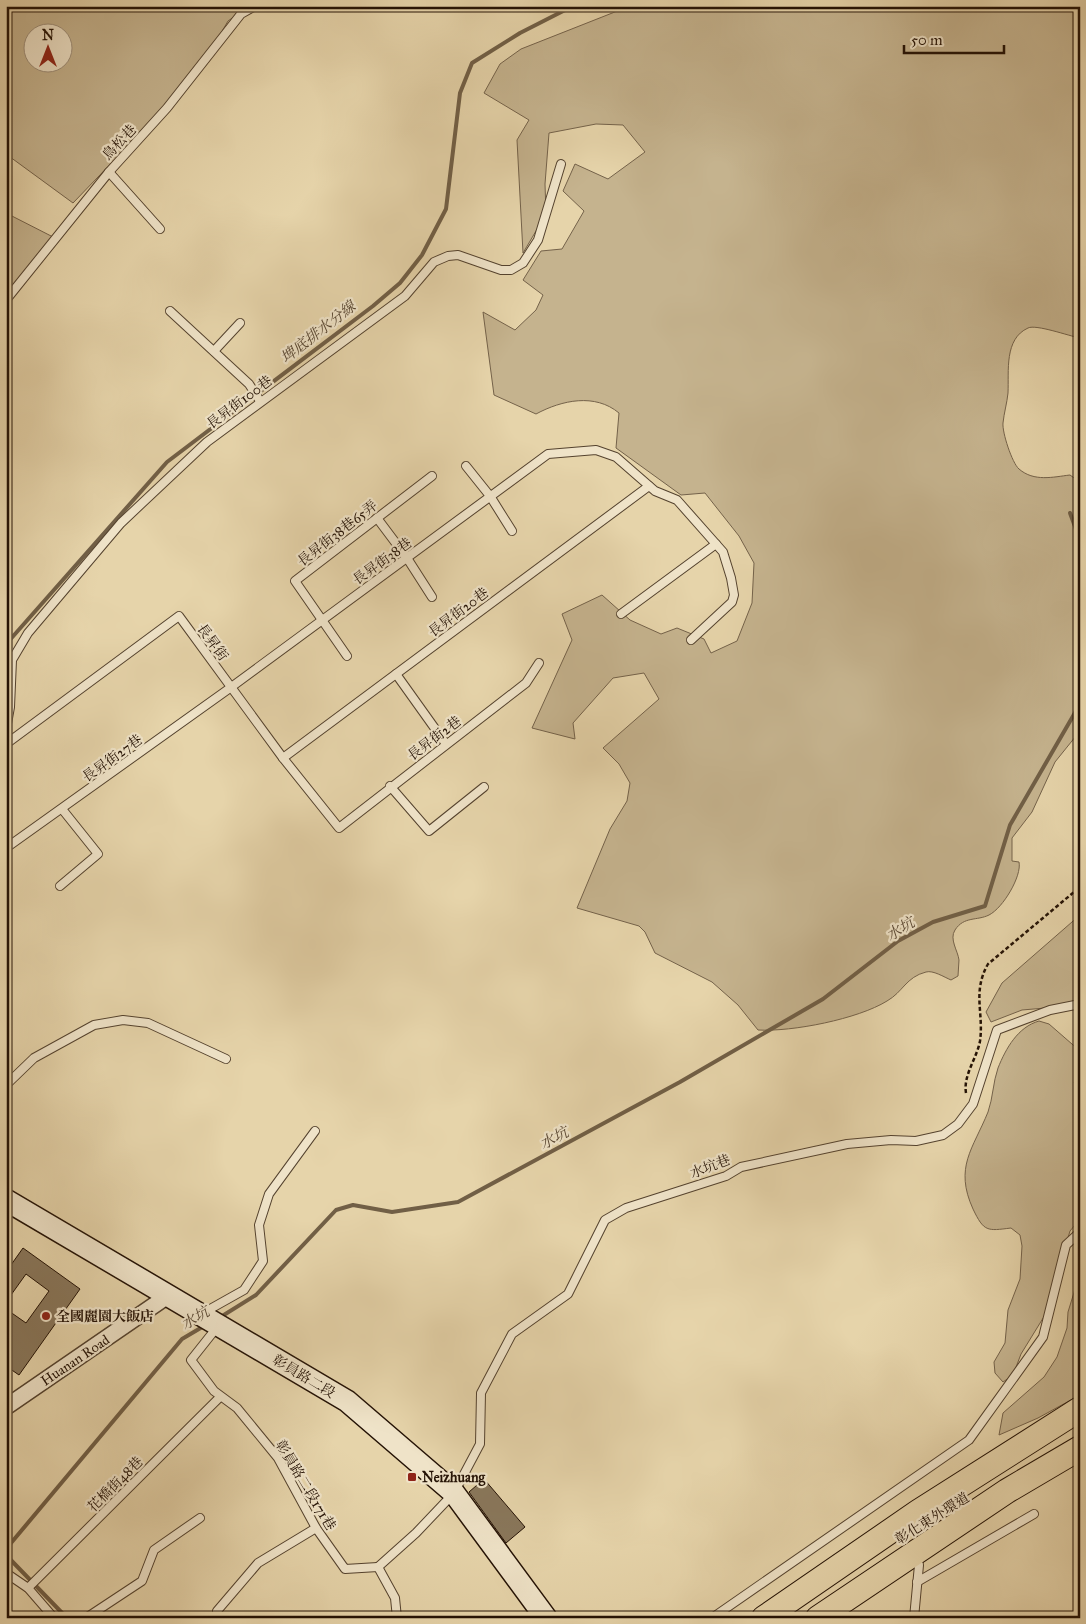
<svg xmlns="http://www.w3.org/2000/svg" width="1086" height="1624" font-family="'IM FELL Great Primer','Noto Serif TC',serif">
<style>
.green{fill:#c5b38e;stroke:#74624a;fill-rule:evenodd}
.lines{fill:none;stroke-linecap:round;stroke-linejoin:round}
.stream{stroke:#715f46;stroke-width:4}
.building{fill:#89775b;stroke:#241205}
.service-casing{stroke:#54422e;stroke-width:10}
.minor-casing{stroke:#54422e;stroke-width:18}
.secondary-casing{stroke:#241205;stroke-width:24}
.primary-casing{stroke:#241205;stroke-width:26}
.path{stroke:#241205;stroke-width:2.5;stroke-dasharray:4 2.5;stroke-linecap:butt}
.service{stroke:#efe3c8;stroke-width:8}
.minor{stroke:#efe3c8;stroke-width:15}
.secondary{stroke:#efe3c8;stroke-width:21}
.primary{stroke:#e6d4aa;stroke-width:24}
.poi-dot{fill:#8f2418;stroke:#efe3c8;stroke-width:2}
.labels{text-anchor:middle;stroke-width:4.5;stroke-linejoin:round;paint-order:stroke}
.street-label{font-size:14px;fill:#241205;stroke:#efe3c8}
.poi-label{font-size:14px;font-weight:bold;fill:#241205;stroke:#efe3c8;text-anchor:start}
.water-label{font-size:15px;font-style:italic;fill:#574531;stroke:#efe3c8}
</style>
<rect width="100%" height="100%" fill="#e6d4aa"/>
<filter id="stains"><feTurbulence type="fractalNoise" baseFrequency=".004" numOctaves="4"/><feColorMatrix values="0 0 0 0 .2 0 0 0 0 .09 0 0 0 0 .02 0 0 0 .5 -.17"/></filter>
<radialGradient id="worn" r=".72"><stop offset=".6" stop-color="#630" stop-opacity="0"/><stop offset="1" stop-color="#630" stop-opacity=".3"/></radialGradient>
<g class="green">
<path d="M6,6H249L228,21L198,73L73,203L6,154ZM32,32H62V62H32Z"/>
<path d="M630,6H1080V338C1069,336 1036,324 1028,328C1004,339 1009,371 1008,393C1007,403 1004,413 1003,423C1002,432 1012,463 1019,469C1034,482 1053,477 1070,475L1077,480L1080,491V731L1055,762L1032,812L1012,838V861L1019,862C1022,876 1003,908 989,915C977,921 964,916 955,930C949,939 958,951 959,960C959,965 958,971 958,976L951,980C944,977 933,970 926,972C906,977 903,992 887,1001C858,1019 792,1032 758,1030L738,1005L712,982L655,953L645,932L639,926L577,908L610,829L627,801L630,783L619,764L603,748L659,699L644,673L613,678L573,723L575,739L532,728L572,640L562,614L602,595L630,620L661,634L677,628L704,639L711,653L737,641L752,603L754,563L739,536L705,493L681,495L616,448L619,413C595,393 562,400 536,414L494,395L483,312L515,330L536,310L543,295L523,280L541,251L562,249L584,211L563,191L575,164L608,179L645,152L623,125L596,124L549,133L545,184L546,214L523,253L517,140L529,120L484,93L500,64L521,49Z"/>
<polygon points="6,213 57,239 6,302"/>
<polygon points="1080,915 1080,1003 1069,1006 1022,1010 991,1022 986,1012 1002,983"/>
<path d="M1039,1021L1049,1024L1080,1051V1081L1074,1082L1080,1094V1219L1070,1231L1045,1315L1021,1354L1013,1375L1003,1382L995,1373L994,1362L1005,1343L1008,1310L1020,1279L1022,1246L1020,1235L1011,1228C987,1231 984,1232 973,1209C954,1167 973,1149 988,1112C993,1098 993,1082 998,1068C1006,1048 1018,1027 1039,1021Z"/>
<polygon points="1080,1273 1080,1395 1038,1418 999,1435 1003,1413 1044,1377 1057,1357 1067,1328 1068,1312"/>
</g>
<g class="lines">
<g class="stream">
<polyline points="1070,513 1080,540"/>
<polyline points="6,650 8,642 167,462 373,306 400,283 422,255 446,209 460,93 472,63 520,33 573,6"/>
<polyline points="219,1318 256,1295 336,1210 353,1205 392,1212 458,1202 680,1082 823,999 898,941 933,922 985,906 1010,825 1080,704"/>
<polyline points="6,1549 182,1339 204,1326"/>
<polyline points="6,1555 67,1618"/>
</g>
</g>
<g class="building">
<polygon points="23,1248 80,1289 19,1375 6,1366 6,1309 26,1323 49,1291 26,1274 6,1302 6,1272"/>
<polygon points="484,1479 525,1527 506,1543 469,1492"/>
</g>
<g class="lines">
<defs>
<g id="service">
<polyline points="109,172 160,229"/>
<polyline points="6,300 109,172 167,108 241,14 255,6"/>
<polyline points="170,311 249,384 260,401"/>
<polyline points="214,351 240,323"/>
<polyline points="466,466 490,496 512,531"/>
<polyline points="377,518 407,558 432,597"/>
<polyline points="621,614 716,544"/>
<polyline points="347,656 295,581 432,476"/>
<polyline points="396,674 446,744"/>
<polyline points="6,729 10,707 12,660 28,633 121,523 207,442 405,296 434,262 448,256 458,255 501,270 511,270 523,263 538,240 561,164"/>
<polyline points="6,744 179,616 283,758 339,828 526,683 539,663"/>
<polyline points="283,758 649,486"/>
<polyline points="390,786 429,831 484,787"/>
<polyline points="6,848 230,688 548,454 596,450 616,457 655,491 677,500 723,552 731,578 734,595 732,602 691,640"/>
<polyline points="60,886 98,854 62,809"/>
<polyline points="6,1085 34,1058 94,1025 123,1020 148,1023 226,1059"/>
<polyline points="203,1313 244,1290 263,1261 259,1225 269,1194 315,1131"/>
<polyline points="218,1326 191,1360 214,1391 237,1408 278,1458 316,1528 345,1569 378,1567"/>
<polyline points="378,1567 416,1533 454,1493 480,1444 481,1393 512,1334 568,1294 605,1220 626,1208 726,1176 741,1167 847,1144 891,1140 916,1141 943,1135 958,1124 973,1104 997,1030 1050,1010 1080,1004"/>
<polyline points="378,1567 395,1598 397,1618"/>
<polyline points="6,1573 28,1588 54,1618"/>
<polyline points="917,1582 1034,1514"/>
<polyline points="28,1588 220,1397"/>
<polyline points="217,1611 258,1563 316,1528"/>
<polyline points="86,1618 142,1581 154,1550 200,1518"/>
<polyline points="712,1618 969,1440 1043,1337 1066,1245 1080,1232"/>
<polyline points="914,1618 919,1565"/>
</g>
<polyline id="minor" points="6,1407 169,1295"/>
<polyline id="secondary" points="6,1200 347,1401 454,1493 546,1618"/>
<g id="primary">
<polyline points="764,1618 918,1512 1080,1409"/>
<polyline points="818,1618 1007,1491 1080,1448"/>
</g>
</defs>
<use href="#service" class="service-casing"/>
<use href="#minor" class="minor-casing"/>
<use href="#secondary" class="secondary-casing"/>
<use href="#primary" class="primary-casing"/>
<path class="path" d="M966,1093C963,1075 977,1058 980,1041C984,1013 972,992 988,964L1080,887"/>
<use href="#service" class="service"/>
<use href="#minor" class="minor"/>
<use href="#secondary" class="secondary"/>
<use href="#primary" class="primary"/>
</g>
<g class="poi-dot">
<circle cx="46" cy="1316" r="5"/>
<rect x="407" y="1472" width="10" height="10" rx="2.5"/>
</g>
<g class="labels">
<g class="street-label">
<text transform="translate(119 142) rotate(-47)" y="5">鳥松巷</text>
<text transform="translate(239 402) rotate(-37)" y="5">長昇街100巷</text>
<text transform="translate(337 533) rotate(-38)" y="5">長昇街38巷65弄</text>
<text transform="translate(382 561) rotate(-36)" y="5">長昇街38巷</text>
<text transform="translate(458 612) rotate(-37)" y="5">長昇街20巷</text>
<text transform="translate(213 642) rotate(54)" y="5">長昇街</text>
<text transform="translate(434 738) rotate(-37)" y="5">長昇街2巷</text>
<text transform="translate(112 758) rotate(-36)" y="5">長昇街27巷</text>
<text transform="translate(710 1166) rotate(-21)" y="5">水坑巷</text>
<text transform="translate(75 1360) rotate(-34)" y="5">Huanan Road</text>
<text transform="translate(304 1376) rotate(31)" y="5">彰員路二段</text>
<text transform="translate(115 1484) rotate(-45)" y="5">花橋街48巷</text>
<text transform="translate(306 1485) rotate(59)" y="5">彰員路二段171巷</text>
<text transform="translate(932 1518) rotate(-32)" y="5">彰化東外環道</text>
</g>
<g class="poi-label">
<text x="56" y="1321">全國麗園大飯店</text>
<text x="422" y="1482">Neizhuang</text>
</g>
<g class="water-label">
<text transform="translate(318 332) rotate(-38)" y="5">埤底排水分線</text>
<text transform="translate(900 929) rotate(-32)" y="5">水坑</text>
<text transform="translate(554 1138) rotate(-28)" y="5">水坑</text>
<text transform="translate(195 1318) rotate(-31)" y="5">水坑</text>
</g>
</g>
<rect width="1086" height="1624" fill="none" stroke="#e6d4aa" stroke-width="25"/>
<rect x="8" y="8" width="1071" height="1609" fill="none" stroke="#241205" stroke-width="2.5"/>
<rect x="12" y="12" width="1061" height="1599" fill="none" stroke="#241205"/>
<g transform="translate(48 48)"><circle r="24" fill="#efe3c8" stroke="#9e8f7a"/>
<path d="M0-4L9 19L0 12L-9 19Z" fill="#8f2418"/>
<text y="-8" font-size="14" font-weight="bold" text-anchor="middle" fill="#241205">N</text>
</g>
<path d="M904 45v8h100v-8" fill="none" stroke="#241205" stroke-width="2.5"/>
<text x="911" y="45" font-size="15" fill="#241205" stroke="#efe3c8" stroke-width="4" paint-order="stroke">50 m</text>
<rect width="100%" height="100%" filter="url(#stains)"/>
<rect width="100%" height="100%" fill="url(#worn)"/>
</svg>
